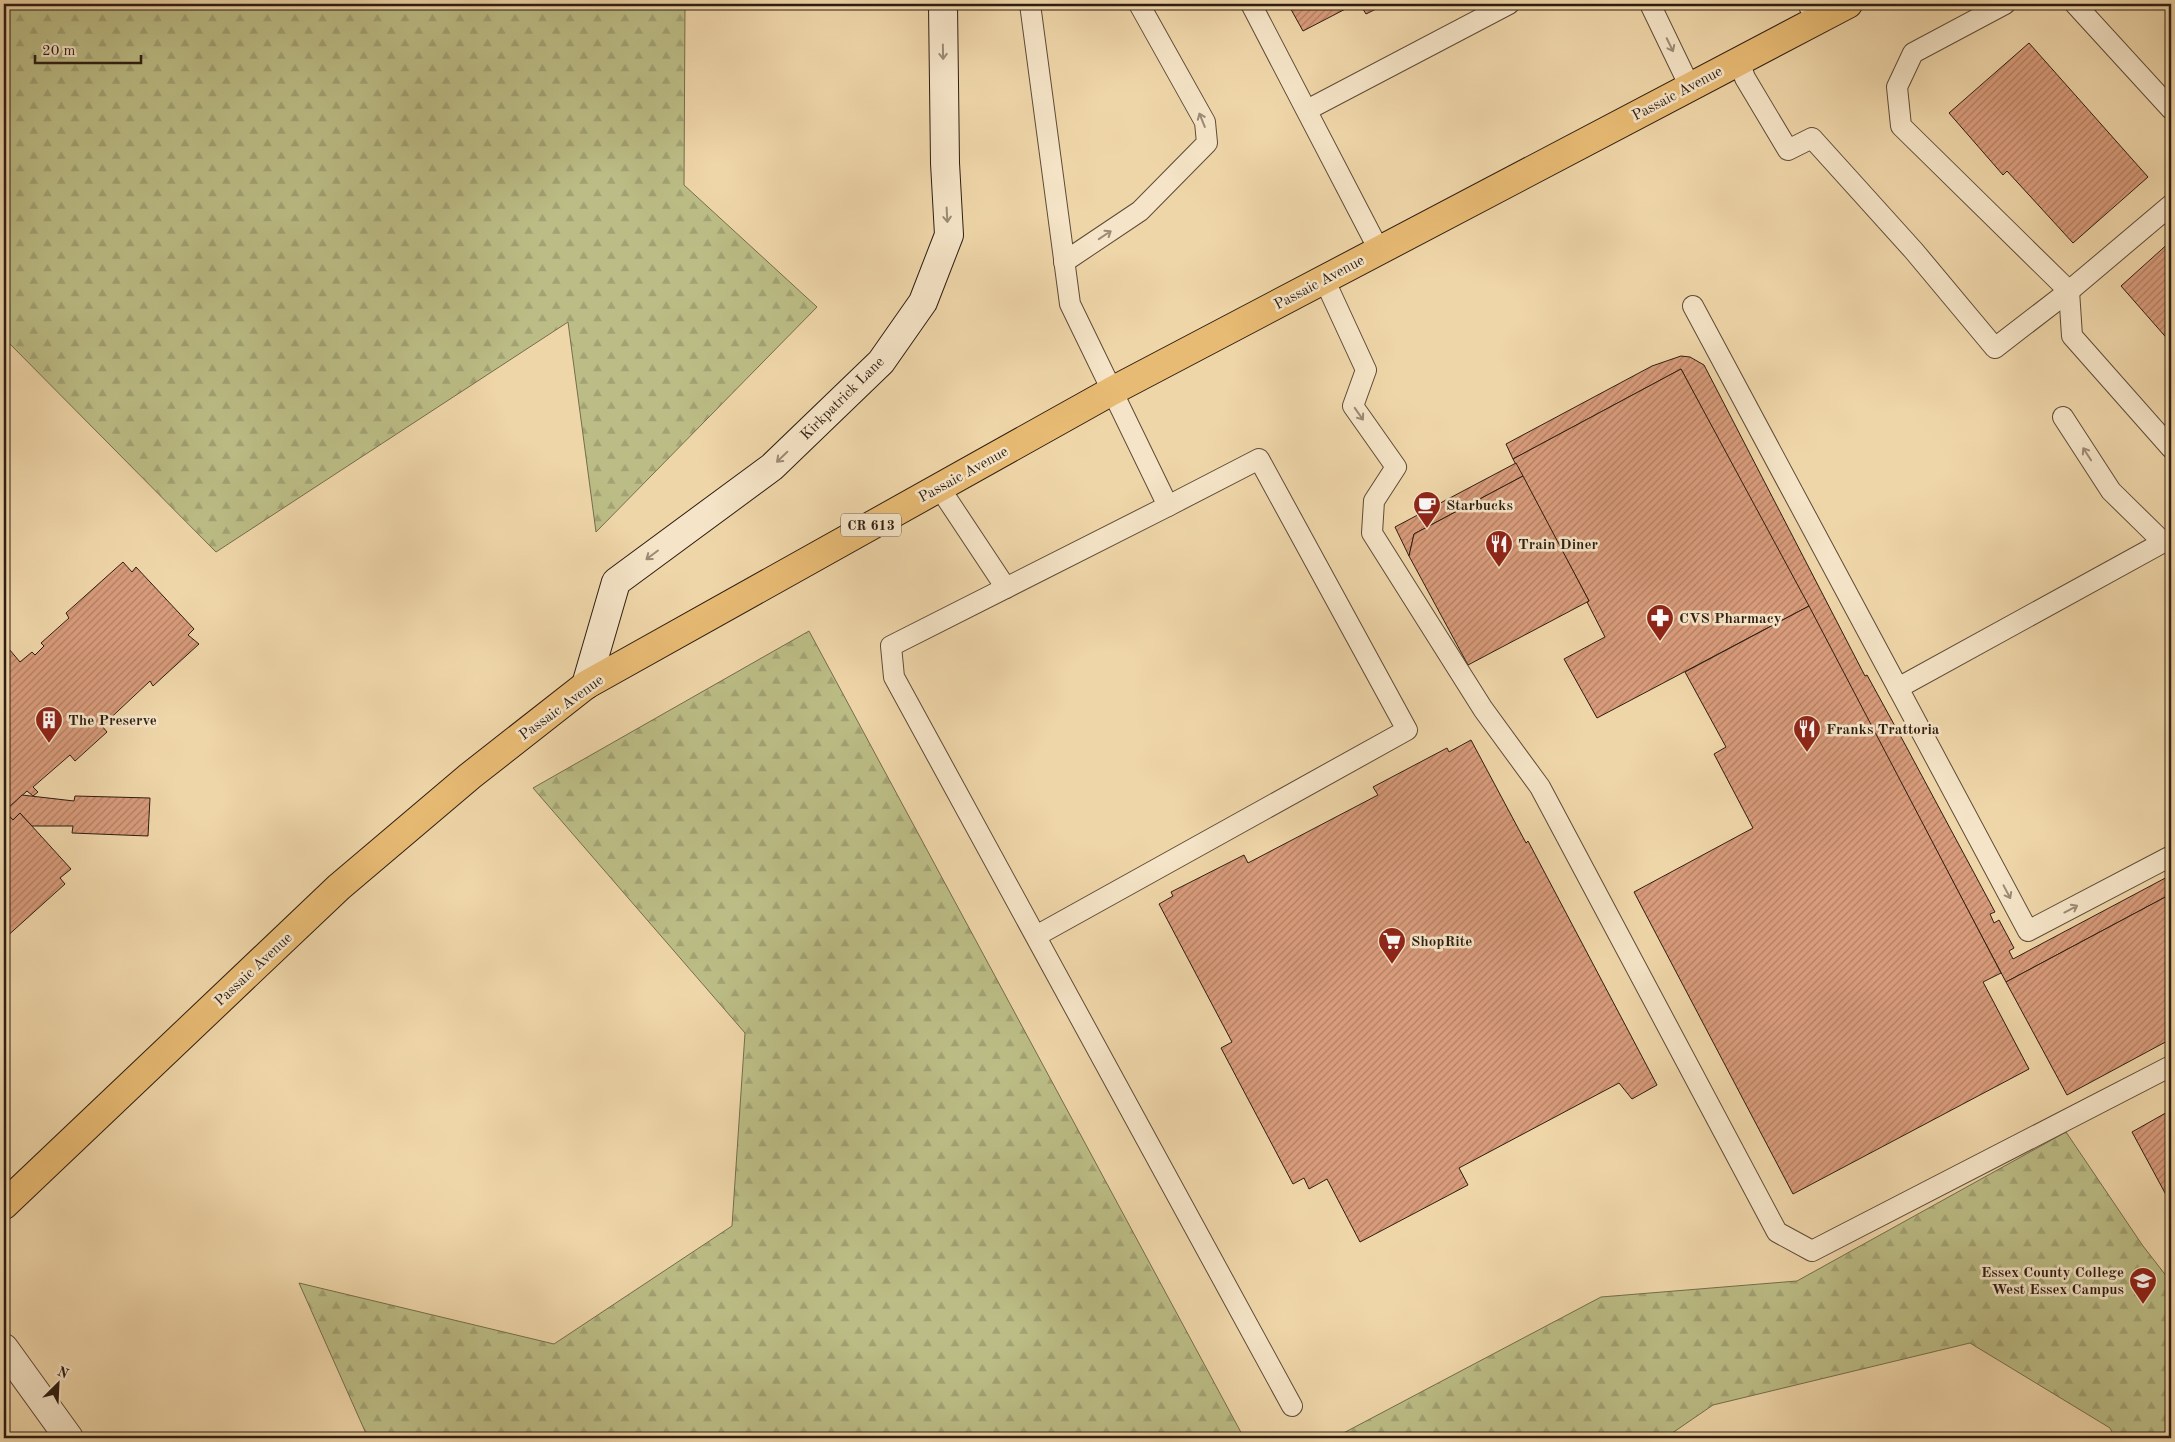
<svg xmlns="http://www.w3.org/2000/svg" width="2175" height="1442" font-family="'Old Standard TT',serif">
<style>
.forest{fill:url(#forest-firs);stroke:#756d4c}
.building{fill:url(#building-hatch);stroke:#2e1d11}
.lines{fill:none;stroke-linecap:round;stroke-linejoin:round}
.lane-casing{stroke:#5e4b37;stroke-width:22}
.street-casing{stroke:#5e4b37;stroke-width:30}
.secondary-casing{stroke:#2e1d11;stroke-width:30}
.primary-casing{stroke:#2e1d11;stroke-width:30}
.lane{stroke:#f5e4c7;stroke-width:20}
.street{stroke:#f5e4c7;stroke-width:28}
.secondary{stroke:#f5e4c7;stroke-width:28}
.primary{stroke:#e8bb74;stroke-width:28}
.oneway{stroke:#9b8a75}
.labels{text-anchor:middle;stroke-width:5;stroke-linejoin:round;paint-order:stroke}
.shield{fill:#f5e4c7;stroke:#6a5948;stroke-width:1}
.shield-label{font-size:14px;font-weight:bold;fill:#2e1d11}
.street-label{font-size:15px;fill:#2e1d11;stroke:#f5e4c7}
.poi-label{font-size:15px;font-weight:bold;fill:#2e1d11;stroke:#f5e4c7;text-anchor:start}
</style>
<defs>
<pattern id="forest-firs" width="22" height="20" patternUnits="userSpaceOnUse" patternTransform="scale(1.25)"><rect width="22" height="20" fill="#bcbd86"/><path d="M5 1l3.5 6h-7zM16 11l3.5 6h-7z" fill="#a2a273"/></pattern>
<pattern id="building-hatch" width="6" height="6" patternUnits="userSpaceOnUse" patternTransform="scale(1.25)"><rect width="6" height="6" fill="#d89b7b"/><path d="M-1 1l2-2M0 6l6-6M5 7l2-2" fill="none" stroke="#b07e63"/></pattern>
</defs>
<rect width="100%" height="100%" fill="#efd6a9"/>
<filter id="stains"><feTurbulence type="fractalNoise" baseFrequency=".004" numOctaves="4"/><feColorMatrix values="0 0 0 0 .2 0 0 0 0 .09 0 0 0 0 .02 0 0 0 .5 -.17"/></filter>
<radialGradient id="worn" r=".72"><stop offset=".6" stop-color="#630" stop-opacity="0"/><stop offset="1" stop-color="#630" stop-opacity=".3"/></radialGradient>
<g class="forest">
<polygon points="4,4 685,4 684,185 817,307 596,532 568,322 216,552 4,338"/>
<polygon points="809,631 1244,1438 368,1438 299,1283 554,1344 732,1226 745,1033 533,788"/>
<polygon points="2066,1132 2143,1246 2171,1282 2171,1438 2115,1438 2110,1428 1970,1343 1713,1405 1665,1438 1334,1438 1601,1297 1797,1281"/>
</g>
<g class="building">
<polygon points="1288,4 1355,4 1303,31"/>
<polygon points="1360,4 1386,4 1366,14"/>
<polygon points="2029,43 2148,177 2073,243 2007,171 2003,175 1949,113"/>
<polygon points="2171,241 2171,343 2121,286"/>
<polygon points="1681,356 1690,357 1704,365 1865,676 1867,675 1907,748 1995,912 1990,914 1994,923 1999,920 2014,948 2009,951 2013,959 2171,875 2171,894 2006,982 1681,369 1513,459 1506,444 1652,366"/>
<polygon points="1681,369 1809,606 1597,718 1564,659 1605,637 1587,602 1589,601 1513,459"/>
<polygon points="1516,463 1523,476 1414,534 1409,556 1395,527"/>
<polygon points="1523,476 1589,601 1468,665 1409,556 1414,534"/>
<polygon points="123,562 132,572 136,567 194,629 188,635 199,644 153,686 150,681 102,726 107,732 75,761 70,755 33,787 38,792 33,796 27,791 5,811 13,820 20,813 71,869 60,878 65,884 4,939 4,649 9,649 20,662 32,652 35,655 44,646 41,643 69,618 66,613"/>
<polygon points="1809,606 2001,973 1983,982 2029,1069 1793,1194 1634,892 1753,828 1714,754 1726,747 1685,672"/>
<polygon points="1471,740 1526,843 1528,841 1657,1085 1632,1099 1619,1083 1459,1168 1468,1185 1360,1242 1327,1179 1309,1189 1304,1178 1293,1184 1221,1048 1232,1042 1159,904 1173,896 1171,892 1244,855 1248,863 1378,795 1373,787 1447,748 1449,752"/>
<polygon points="22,795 74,801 75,796 150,798 148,836 72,833 73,826 32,826 20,813 13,820 5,811"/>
<polygon points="2171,894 2171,1039 2067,1095 2006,982"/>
<polygon points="2171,1110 2171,1204 2132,1132"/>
</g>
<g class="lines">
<defs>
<g id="lane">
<polyline points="1030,4 1070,304 1168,506 891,646 894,677 1292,1406"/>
<polyline points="1251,4 1379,250"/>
<polyline points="1650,4 1690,87"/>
<polyline points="1808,4 1817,20"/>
<polyline points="2005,4 1913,53 1897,87 1901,126 2069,291 2072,336 2171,448"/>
<polyline points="2075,4 2171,109"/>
<polyline points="1739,61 1745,78 1788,150 1812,138 1914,251 1995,348 2069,291 2171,205"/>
<polyline points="1307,110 1509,4"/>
<polyline points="1064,262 1140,211 1207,143 1205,122 1139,4"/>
<polyline points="1324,279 1366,370 1353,406 1396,467 1374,501 1372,533 1483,709 1540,787 1777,1232 1812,1251 2171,1066"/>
<polyline points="1693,306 1898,688 2171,538"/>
<polyline points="2063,417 2111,491 2163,542"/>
<polyline points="939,487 1006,588"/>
<polyline points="1898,688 2028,931 2171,856"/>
<polyline points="1036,936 1407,730 1259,459 1168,506"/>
</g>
<polyline id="street" points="4,1348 69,1438"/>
<polyline id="secondary" points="586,685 616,582 772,467 881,362 923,302 949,235 945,163 943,4"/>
<polyline id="primary" points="4,1205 339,887 470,776 586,685 1112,391 1848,4"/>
</defs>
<use href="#lane" class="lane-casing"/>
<use href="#street" class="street-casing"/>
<use href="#secondary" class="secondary-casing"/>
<use href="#primary" class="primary-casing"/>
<use href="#lane" class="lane"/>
<use href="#street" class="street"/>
<use href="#secondary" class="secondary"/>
<use href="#primary" class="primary"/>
</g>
<defs><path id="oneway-shaft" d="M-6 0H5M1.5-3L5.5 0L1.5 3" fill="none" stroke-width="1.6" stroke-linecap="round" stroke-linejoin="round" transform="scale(1.25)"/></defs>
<g class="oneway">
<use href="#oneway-shaft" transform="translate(1670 45) rotate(64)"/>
<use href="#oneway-shaft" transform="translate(943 52) rotate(89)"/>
<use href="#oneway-shaft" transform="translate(1202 120) rotate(-112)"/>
<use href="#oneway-shaft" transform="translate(947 215) rotate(87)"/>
<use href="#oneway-shaft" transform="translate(1105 235) rotate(-34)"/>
<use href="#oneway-shaft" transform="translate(1359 414) rotate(55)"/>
<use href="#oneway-shaft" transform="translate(2087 454) rotate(-123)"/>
<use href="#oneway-shaft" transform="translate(782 457) rotate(136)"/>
<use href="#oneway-shaft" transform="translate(652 555) rotate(143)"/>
<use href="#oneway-shaft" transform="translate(2007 892) rotate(62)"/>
<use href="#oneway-shaft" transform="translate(2071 909) rotate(-28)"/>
</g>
<defs>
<symbol id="cafe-pin" viewBox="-11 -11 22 30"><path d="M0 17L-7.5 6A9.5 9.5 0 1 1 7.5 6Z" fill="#8f2418" stroke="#f5e4c7"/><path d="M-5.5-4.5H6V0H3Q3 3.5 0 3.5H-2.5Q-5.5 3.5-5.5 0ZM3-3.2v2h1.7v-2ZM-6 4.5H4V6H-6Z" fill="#fff"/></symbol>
<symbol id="restaurant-pin" viewBox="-11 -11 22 30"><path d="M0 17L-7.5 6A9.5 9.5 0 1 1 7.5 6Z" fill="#8f2418" stroke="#f5e4c7"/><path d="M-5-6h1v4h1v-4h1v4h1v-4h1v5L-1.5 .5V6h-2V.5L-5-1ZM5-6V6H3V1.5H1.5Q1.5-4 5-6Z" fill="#fff"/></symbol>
<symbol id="pharmacy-pin" viewBox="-11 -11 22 30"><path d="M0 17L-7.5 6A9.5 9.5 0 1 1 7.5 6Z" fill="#8f2418" stroke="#f5e4c7"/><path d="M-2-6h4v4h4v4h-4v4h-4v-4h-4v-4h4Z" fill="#fff"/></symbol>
<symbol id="building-pin" viewBox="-11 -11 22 30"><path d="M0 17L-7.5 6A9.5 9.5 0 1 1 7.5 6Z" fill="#8f2418" stroke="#f5e4c7"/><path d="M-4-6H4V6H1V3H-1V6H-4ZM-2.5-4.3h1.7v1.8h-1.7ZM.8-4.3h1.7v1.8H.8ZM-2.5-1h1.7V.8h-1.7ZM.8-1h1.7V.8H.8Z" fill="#fff"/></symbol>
<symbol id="supermarket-pin" viewBox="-11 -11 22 30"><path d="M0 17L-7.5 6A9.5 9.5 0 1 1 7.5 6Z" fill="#8f2418" stroke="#f5e4c7"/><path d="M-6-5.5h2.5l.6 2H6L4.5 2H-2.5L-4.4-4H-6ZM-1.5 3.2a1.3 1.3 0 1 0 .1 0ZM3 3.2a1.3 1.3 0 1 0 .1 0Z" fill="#fff"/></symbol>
<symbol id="university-pin" viewBox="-11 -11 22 30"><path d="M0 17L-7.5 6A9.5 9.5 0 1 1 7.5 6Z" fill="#8f2418" stroke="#f5e4c7"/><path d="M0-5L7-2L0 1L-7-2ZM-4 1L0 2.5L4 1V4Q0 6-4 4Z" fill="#fff"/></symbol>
</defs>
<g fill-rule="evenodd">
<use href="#cafe-pin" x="1411" y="489" width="32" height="43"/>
<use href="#restaurant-pin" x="1483" y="528" width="32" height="43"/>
<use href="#pharmacy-pin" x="1644" y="602" width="32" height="43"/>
<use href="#building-pin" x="33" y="704" width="32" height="43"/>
<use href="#restaurant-pin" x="1791" y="713" width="32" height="43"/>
<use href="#supermarket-pin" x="1376" y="925" width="32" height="43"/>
<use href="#university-pin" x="2127" y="1265" width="32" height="43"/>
</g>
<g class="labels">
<rect class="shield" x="841" y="513.5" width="60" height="23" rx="4"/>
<g class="shield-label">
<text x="871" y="530">CR 613</text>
</g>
<g class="street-label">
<text transform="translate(1677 93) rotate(-28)" y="5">Passaic Avenue</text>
<text transform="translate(1319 282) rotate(-28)" y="5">Passaic Avenue</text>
<text transform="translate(842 398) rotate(-45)" y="5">Kirkpatrick Lane</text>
<text transform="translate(963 474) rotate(-29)" y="5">Passaic Avenue</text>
<text transform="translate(561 707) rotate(-36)" y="5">Passaic Avenue</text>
<text transform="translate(253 969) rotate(-43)" y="5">Passaic Avenue</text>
</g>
<g class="poi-label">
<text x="1446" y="510">Starbucks</text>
<text x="1518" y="549">Train Diner</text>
<text x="1679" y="623">CVS Pharmacy</text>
<text x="68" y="725">The Preserve</text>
<text x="1826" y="734">Franks Trattoria</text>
<text x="1411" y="946">ShopRite</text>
<text x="2124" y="1277" text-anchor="end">Essex County College<tspan x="2124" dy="17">West Essex Campus</tspan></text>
</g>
</g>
<rect width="2175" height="1442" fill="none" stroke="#efd6a9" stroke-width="20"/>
<rect x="5" y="5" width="2165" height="1432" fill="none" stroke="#2e1d11" stroke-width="2.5"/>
<rect x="10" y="10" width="2155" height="1422" fill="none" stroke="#2e1d11"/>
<g transform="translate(58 1384) rotate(24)" stroke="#f5e4c7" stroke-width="4" paint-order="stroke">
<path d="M0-4L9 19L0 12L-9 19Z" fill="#2e1d11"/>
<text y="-8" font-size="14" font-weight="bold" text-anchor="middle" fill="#2e1d11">N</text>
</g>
<path d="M35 55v8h106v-8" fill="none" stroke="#2e1d11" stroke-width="2.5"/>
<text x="42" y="55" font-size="15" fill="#2e1d11" stroke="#f5e4c7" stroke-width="4" paint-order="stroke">20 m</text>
<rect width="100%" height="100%" filter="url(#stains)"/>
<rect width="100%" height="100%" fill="url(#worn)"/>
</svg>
